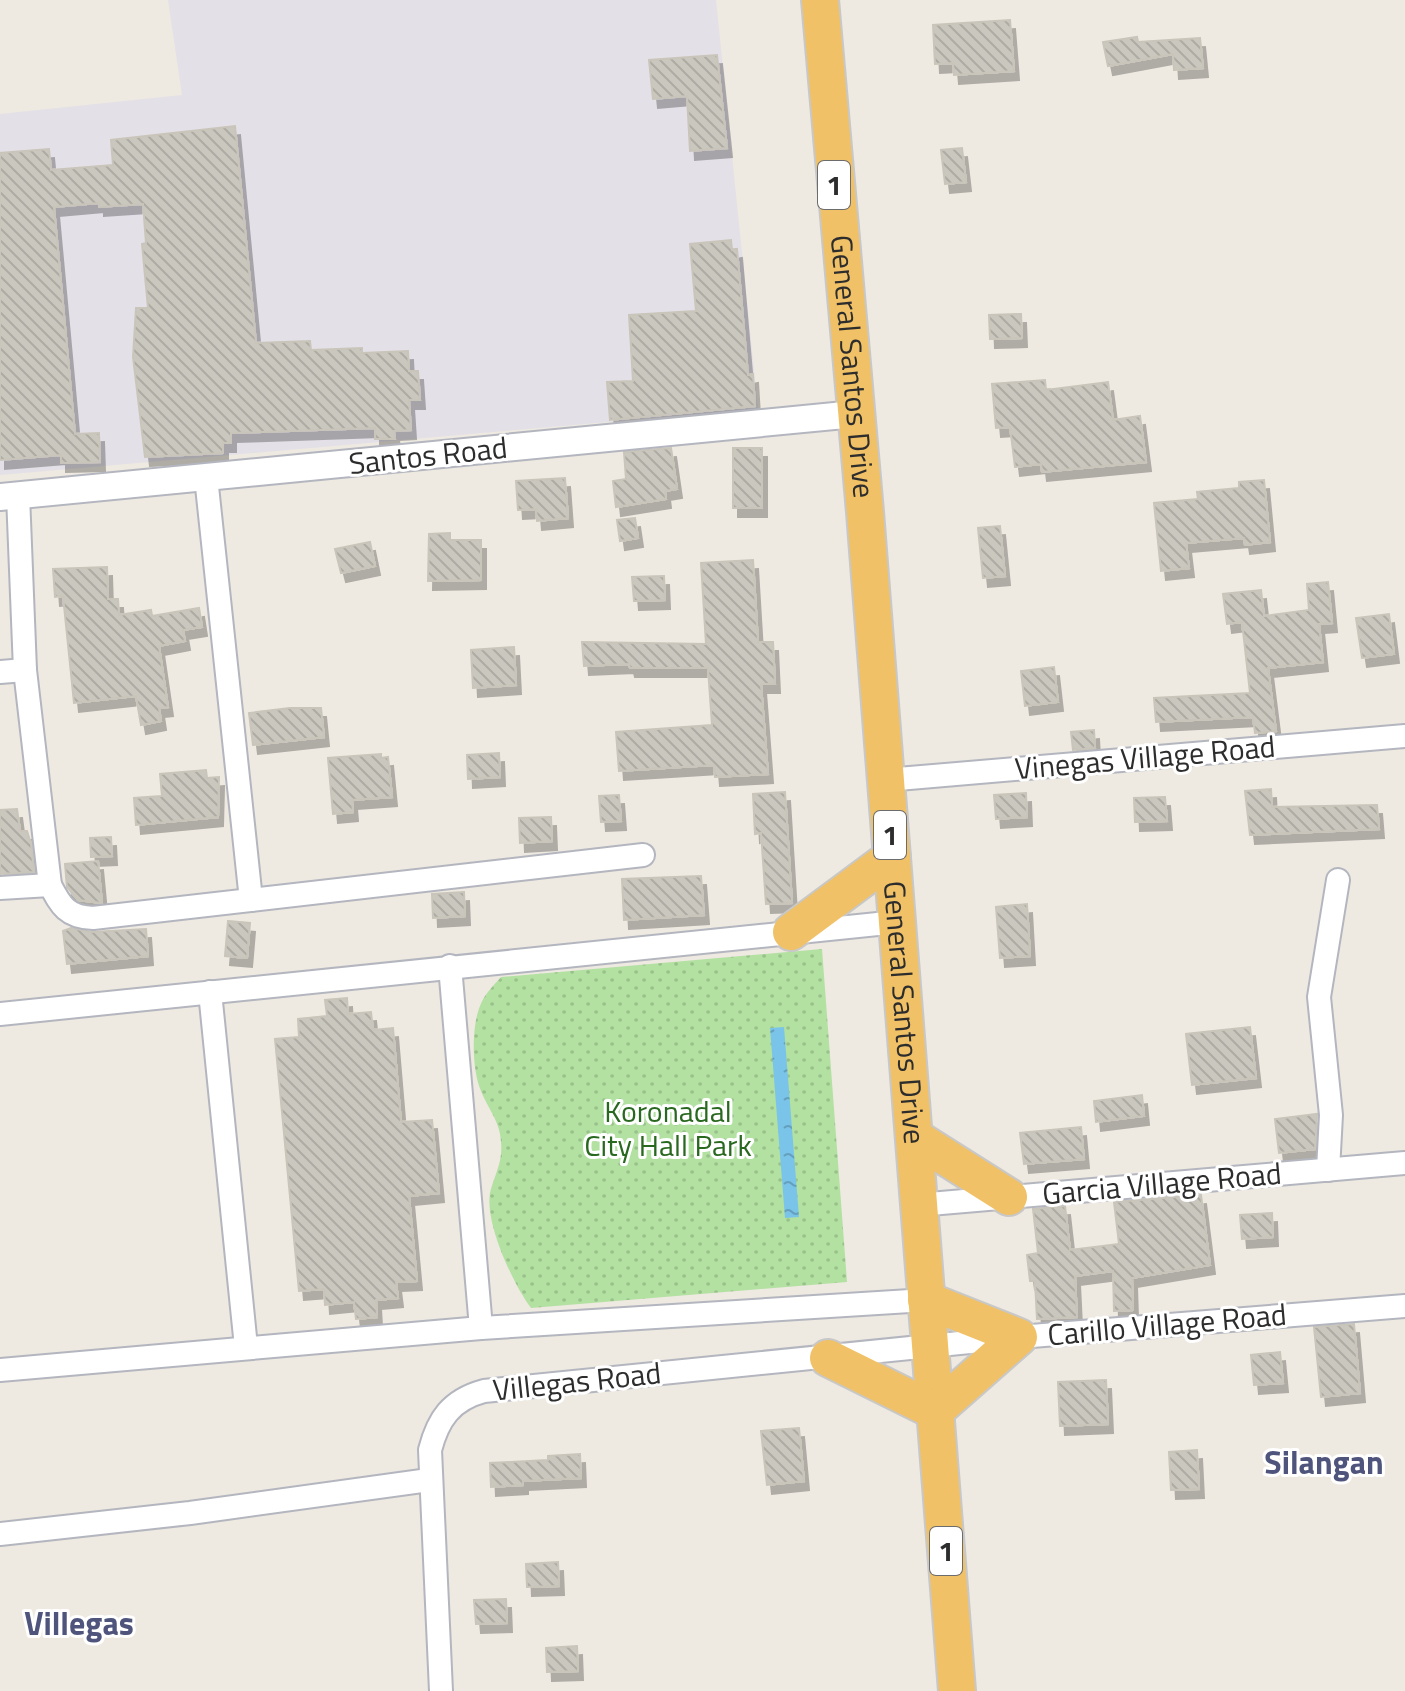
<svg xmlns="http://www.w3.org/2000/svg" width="1405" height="1691" font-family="'Titillium Web',sans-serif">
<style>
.industrial{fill:#e3e0e7}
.grass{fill:url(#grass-dots)}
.water{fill:url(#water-ripples)}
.building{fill:url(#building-back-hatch);stroke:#c9c5ba;stroke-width:2;filter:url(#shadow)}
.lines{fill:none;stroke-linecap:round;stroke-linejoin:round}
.minor-casing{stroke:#b4b6bf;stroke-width:26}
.tertiary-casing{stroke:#b4b6bf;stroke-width:30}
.trunk-casing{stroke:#c8c8c8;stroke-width:40}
.minor{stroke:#fff;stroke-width:22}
.tertiary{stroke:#fff;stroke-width:26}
.trunk{stroke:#f0c166;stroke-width:36}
.labels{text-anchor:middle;stroke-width:6;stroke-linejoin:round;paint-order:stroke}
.shield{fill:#fff;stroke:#6c6c6c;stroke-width:2}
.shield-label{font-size:28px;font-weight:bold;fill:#2d2d2d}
.street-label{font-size:30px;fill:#2d2d2d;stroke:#fff}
.park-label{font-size:30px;fill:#29681f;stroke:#fff}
.neighbourhood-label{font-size:32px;font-weight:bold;fill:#4f547c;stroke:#fff}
</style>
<defs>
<pattern id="grass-dots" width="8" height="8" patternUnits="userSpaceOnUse" patternTransform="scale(2)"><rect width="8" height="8" fill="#b2e1a1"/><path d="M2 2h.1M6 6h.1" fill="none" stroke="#99c18b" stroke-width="1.8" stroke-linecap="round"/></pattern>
<pattern id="water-ripples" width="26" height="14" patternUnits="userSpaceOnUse" patternTransform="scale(2)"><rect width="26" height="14" fill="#7ac4e9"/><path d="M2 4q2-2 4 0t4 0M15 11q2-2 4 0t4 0" fill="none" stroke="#64a0bd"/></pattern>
<pattern id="building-back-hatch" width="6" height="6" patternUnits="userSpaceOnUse" patternTransform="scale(2)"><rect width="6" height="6" fill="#cac7bf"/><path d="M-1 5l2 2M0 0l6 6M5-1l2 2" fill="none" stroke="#aeaba4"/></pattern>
<filter id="shadow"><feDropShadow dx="5" dy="9" stdDeviation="0" flood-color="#0004"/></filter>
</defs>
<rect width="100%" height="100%" fill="#eee9e1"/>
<polygon class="industrial" points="168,0 716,0 758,409 0,475 0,114 182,95"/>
<path class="grass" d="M822,949L847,1282L531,1308C513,1284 482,1218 491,1189C496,1172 503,1160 501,1142C500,1121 488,1109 481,1091C472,1070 471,1028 480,1006C484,995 493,986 501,977Z"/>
<polygon class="water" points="784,1027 799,1217 785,1218 770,1028"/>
<g class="building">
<polygon points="1010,20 1014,71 954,75 953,63 935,64 933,25"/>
<polygon points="1137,37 1138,42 1200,38 1203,68 1174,70 1173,54 1108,66 1103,42"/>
<polygon points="717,55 727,148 690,151 687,96 653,99 649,60"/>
<polygon points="235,126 256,343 310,341 311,350 362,348 362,353 408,351 409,371 418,371 420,400 409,400 411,430 394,431 395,439 375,439 375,428 231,433 231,443 223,443 223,453 145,457 133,357 136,308 148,308 142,244 146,243 143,204 99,207 99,203 54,207 75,434 99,433 100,462 61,463 61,455 0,460 0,153 49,149 51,170 113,165 111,140"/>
<polygon points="962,148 966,182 945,184 941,150"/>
<polygon points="731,240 732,250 737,249 748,375 753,374 755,406 610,420 607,382 633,381 629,315 696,311 690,244"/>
<polygon points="1021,314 1022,338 990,339 989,315"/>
<polygon points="1045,380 1046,390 1108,382 1113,420 1140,416 1146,462 1042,472 1041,464 1015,467 1010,427 996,428 992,384"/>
<polygon points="671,448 677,489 665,491 666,499 616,507 613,481 626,479 624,452"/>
<rect x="733" y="448" width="29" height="60"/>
<polygon points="565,478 568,518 537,521 536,509 518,510 516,481"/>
<polygon points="1264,480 1270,542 1245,545 1244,538 1186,543 1189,568 1161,571 1154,503 1198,499 1197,492 1239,488 1239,482"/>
<polygon points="635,518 638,538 620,541 617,520"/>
<polygon points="1000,526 1005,576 983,578 978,528"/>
<polygon points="450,533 450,540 481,540 481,580 428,581 429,534"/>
<polygon points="370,542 375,566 341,573 335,549"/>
<polygon points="753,560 758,642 773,642 775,684 761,684 768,774 715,777 714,765 619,771 616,732 712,725 708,668 630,668 629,664 584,666 582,642 706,644 701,563"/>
<polygon points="107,567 108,599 118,599 119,615 151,610 152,616 199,608 202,627 183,630 185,641 159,646 168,707 159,708 161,721 141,725 136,696 74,703 63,596 55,597 53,569"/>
<polygon points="664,576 665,600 634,601 632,577"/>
<polygon points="1328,582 1332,623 1319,624 1323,662 1268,668 1276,731 1255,733 1253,717 1156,722 1154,698 1250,693 1242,622 1227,624 1223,594 1261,590 1264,616 1309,610 1307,584"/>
<polygon points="1389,614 1394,654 1362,658 1356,618"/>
<polygon points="514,647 516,685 473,688 471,650"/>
<polygon points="1054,667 1058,702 1025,706 1021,671"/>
<polygon points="290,708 321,708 324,737 253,745 249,713"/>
<polygon points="1094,730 1095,748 1073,750 1071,732"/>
<polygon points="499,753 500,777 468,779 467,755"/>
<polygon points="381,754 381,758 388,757 392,797 352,800 353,812 333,814 328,758"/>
<polygon points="206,770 207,778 219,777 218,817 136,825 134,798 162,796 160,774"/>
<polygon points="1271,789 1272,807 1377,805 1379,829 1250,835 1245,791"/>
<polygon points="785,792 792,903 766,904 761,833 755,834 753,794"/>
<polygon points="1026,793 1027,817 996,819 994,795"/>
<polygon points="619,795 621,821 601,822 599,796"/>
<polygon points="1165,797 1167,821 1135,822 1134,798"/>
<polygon points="17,809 20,831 27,831 31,844 34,872 0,874 0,810"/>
<polygon points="551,817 552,841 520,843 519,818"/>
<polygon points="111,837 112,856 91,857 90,838"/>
<polygon points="98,861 102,903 78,900 67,887 65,864"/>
<polygon points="701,876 704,915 624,920 622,879"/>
<polygon points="464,892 465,916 433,918 432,894"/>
<polygon points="1027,904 1030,956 1000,958 996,907"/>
<polygon points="228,921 250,923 247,958 225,956"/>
<polygon points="71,928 92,932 146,929 148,956 67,964 63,931"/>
<polygon points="347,998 348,1014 371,1012 373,1030 393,1028 401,1122 432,1120 439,1193 409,1196 417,1281 396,1282 398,1298 376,1300 377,1317 356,1319 354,1302 325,1305 324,1289 299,1291 275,1039 299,1037 298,1019 327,1016 325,1000"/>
<polygon points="1250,1027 1256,1078 1192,1085 1186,1034"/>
<polygon points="1142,1095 1144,1116 1096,1122 1094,1101"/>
<polygon points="1317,1114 1315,1149 1279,1153 1275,1119"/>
<polygon points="1081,1127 1084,1159 1024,1164 1020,1133"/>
<polygon points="1201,1195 1210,1265 1132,1278 1133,1310 1114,1311 1113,1271 1075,1276 1077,1317 1037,1319 1035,1281 1030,1281 1027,1255 1038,1253 1033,1209 1065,1206 1070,1250 1119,1244 1114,1202"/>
<polygon points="1272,1213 1273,1237 1242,1239 1240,1215"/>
<polygon points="1354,1324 1360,1393 1321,1397 1314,1327"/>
<polygon points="1280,1352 1283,1383 1254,1385 1251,1355"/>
<polygon points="1106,1380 1108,1424 1060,1426 1058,1382"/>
<polygon points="799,1428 804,1481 767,1485 761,1431"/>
<polygon points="1197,1450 1199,1489 1171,1490 1169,1452"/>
<polygon points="580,1454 581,1478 523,1481 523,1485 491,1487 490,1463 548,1460 548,1456"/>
<polygon points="558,1562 559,1586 527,1587 526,1564"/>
<polygon points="506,1599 507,1623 476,1624 474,1600"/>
<polygon points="577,1646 578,1671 547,1672 546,1648"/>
</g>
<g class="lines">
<defs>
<g id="minor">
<polyline points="206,477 251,900"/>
<polyline points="0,672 25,670"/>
<polyline points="886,780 1405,736"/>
<path d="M50,885C61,906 67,917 93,918L643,855"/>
<polyline points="0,888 50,885 25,670 18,495"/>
<polyline points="450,966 481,1328"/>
<polyline points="210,992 246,1347"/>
<polyline points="0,1014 897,922"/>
<polyline points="1328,1170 1331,1115 1319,997 1338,880"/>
<polyline points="918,1205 1405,1163"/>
<polyline points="0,1370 481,1328 926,1300"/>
<polyline points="0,1534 190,1513 429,1480"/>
<path d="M441,1691L430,1450C438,1419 451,1400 484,1391L1019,1337L1405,1306"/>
</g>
<polyline id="tertiary" points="0,497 855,414"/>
<g id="trunk">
<path id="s1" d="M820,0L865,512L957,1691"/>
<polyline points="791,932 892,857"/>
<polyline points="914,1137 1009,1197"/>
<polyline points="926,1300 1019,1337 935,1411"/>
<polyline points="828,1358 935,1411"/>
</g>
</defs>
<use href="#minor" class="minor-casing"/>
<use href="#tertiary" class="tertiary-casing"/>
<use href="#trunk" class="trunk-casing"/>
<use href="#minor" class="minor"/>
<use href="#tertiary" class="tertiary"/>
<use href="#trunk" class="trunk"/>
</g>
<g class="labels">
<g class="shield">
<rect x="818" y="161" width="32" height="48" rx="6"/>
<rect x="874" y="811" width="32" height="48" rx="6"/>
<rect x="930" y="1527" width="32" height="48" rx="6"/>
</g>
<g class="shield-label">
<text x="834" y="195">1</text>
<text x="890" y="845">1</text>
<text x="946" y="1561">1</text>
</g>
<g class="street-label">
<text dy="10" stroke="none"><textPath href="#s1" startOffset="368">General Santos Drive</textPath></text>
<text transform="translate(428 456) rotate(-6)" y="10">Santos Road</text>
<text transform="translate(1145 758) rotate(-5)" y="10">Vinegas Village Road</text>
<text dy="10" stroke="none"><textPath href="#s1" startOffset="1016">General Santos Drive</textPath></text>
<text transform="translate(1162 1184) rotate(-5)" y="10">Garcia Village Road</text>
<text transform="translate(1167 1325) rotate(-5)" y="10">Carillo Village Road</text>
<text transform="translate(577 1382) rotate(-6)" y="10">Villegas Road</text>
</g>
<g class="park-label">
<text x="668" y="1122">Koronadal<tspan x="668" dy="34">City Hall Park</tspan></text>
</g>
<g class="neighbourhood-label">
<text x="1324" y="1474">Silangan</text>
<text x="79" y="1635">Villegas</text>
</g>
</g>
</svg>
